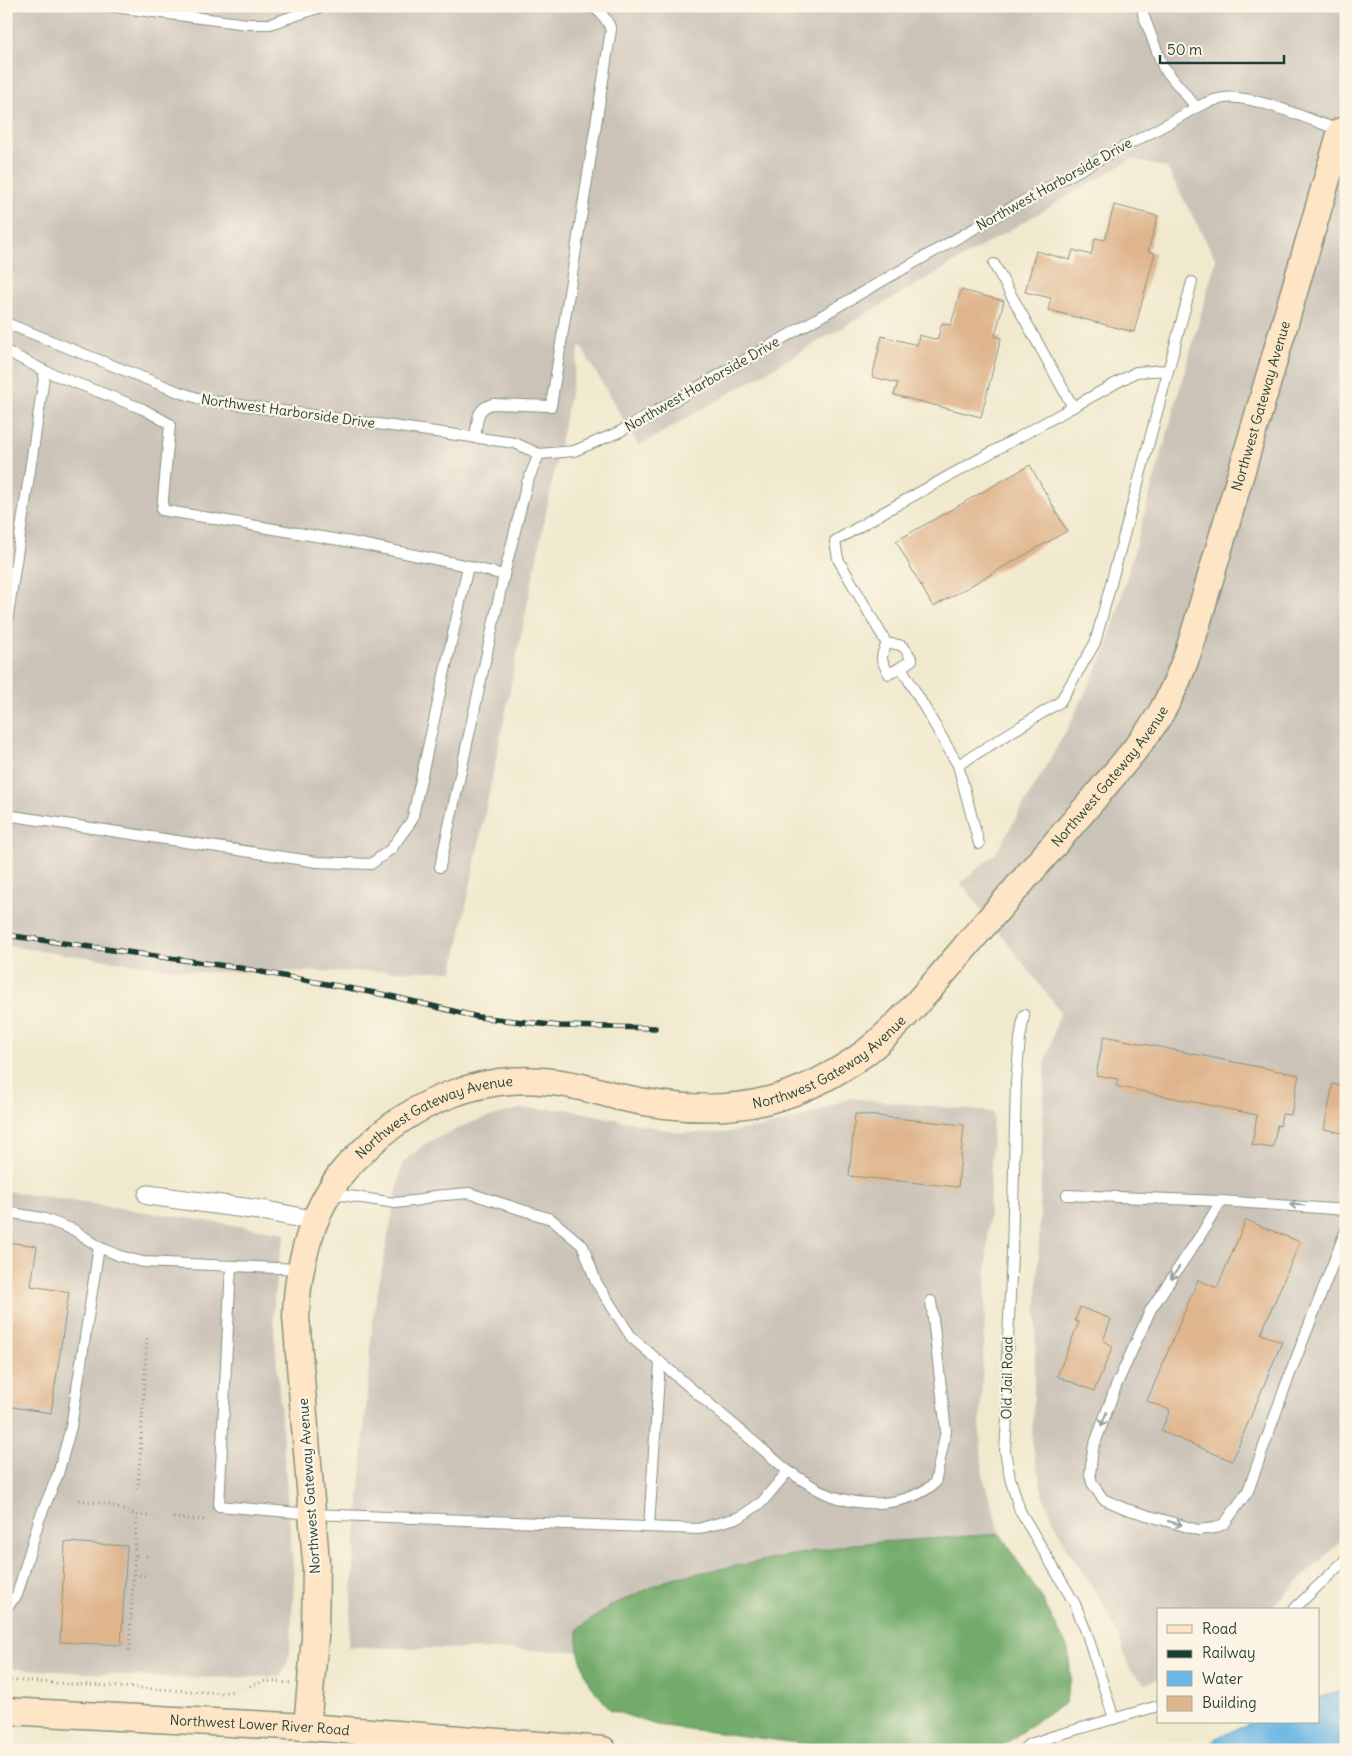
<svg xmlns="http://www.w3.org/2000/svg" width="1352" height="1756" font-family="Delius,sans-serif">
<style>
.industrial{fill:#cbc3b8}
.forest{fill:#72ab6a;stroke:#48744f}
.water{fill:#6bb6e4;stroke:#457a8c}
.building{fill:#dfb58d}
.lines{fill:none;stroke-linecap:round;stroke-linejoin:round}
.lane-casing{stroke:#889381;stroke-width:12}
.street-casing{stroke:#889381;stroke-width:21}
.secondary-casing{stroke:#889381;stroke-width:29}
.path{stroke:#889381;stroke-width:3;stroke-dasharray:1 4;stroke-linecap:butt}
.lane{stroke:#fff;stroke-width:10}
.street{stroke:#fff;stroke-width:19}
.secondary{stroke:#fde5c5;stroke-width:26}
.rail-casing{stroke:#1f3d34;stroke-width:5.5}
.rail{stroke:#fcf5e5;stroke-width:4;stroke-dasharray:11;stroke-linecap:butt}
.oneway{stroke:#8f9e9a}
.labels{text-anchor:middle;stroke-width:4.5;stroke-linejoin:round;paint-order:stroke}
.street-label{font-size:14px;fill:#1f3d34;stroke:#fcf5e5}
</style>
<rect width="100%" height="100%" fill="#fcf5e5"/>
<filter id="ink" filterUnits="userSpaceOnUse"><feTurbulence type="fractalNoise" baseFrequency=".02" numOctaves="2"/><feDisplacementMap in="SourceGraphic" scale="10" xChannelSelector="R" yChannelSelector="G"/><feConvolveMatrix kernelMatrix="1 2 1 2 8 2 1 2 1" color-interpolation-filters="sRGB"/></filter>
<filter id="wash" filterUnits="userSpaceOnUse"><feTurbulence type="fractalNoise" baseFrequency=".0096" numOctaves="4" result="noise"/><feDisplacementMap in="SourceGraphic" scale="20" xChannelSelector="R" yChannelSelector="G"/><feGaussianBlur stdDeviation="1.12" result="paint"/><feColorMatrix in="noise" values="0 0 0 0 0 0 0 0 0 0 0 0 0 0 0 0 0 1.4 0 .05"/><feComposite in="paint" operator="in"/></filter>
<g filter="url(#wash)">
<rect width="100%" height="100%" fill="#f1e9ce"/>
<g class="industrial">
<polygon points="6,6 1346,6 1346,1536 1269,1610 1158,1610 1158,1679 1145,1684 1130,1670 1120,1640 1103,1603 1068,1551 1043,1497 1032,1442 1045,1066 1060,1011 961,883 996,853 1069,726 1106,651 1216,260 1167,168 1132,159 639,446 580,345 453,971 195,972 6,946"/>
<polygon points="850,1098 993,1112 980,1433 983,1476 1000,1534 852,1544 672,1578 612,1605 578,1629 578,1651 348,1647 373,1316 402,1163 426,1143 475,1121 519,1109 566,1109 681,1133 722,1133 770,1126 810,1114"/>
<polygon points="6,1191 286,1233 279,1259 275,1289 273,1315 294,1580 290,1652 287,1664 280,1677 171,1678 6,1668"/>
</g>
<polygon class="forest" points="1000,1534 1041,1597 1068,1649 1071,1679 1065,1703 1039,1719 997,1750 852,1750 656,1725 611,1710 589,1684 578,1651 578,1629 612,1605 672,1578 852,1544"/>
<polygon class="water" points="1339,1691 1346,1691 1346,1750 1205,1750 1216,1738 1253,1722 1318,1722 1318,1698"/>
<g id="blocks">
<g class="building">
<polygon points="1114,205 1158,216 1148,251 1155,253 1134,332 1048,310 1051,298 1025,292 1036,251 1070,260 1073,250 1091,255 1095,238 1105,240"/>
<polygon points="961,290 1004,301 995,336 1001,338 981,417 894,395 898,383 872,377 882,336 917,345 919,335 937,340 942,323 951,325"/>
<polygon points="1030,465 1067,531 933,607 896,541"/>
<polygon points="1104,1036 1299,1075 1291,1115 1282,1114 1280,1126 1277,1125 1273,1148 1252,1145 1257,1115 1116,1086 1118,1079 1096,1075"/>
<polygon points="1333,1084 1346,1087 1346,1134 1324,1129"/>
<polygon points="855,1114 964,1125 958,1187 849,1176"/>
<polygon points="1246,1220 1300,1242 1261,1334 1282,1342 1232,1461 1161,1431 1170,1410 1147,1401 1198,1280 1217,1288"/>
<polygon points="6,1242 37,1246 31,1286 69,1292 51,1413 6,1406"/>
<polygon points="1080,1307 1111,1319 1103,1341 1113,1346 1094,1391 1057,1376 1079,1322 1075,1321"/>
<polygon points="65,1542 127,1546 121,1645 60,1642"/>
</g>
</g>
</g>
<g filter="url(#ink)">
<use href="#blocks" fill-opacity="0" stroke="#889381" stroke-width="1"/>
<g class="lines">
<defs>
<g id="lane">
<polyline points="107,6 247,24 270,24 324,6"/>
<polyline points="1143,6 1143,14 1163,67 1196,107"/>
<polyline points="994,264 1073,407"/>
<path d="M6,323L179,392L204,400L515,443L539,454L574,451L619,432C772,346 923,255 1078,171C1107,155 1136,141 1165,125C1185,115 1202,101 1224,98C1253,94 1312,121 1342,131"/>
<polyline points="6,351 45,371 143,409 170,424 162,510 351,542 468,566"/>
<path d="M475,438C478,422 475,409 492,404L551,406L611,30C608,20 599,9 589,6"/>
<polyline points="6,628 45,371"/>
<path d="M887,644C879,658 881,660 889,674L901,667"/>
<polyline points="958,765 1060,702 1095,643 1192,282"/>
<polyline points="6,815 317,862 371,864 391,849 412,820 468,566 504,575"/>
<path d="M979,844L958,765L901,667L912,660C905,647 903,643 887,644L838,559L835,541L884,512L1136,372L1168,370"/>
<polyline points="440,867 504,575 527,483 539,454"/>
<polyline points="1024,1015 1020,1039 1016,1082 1012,1254 1007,1360 1008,1402 1005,1451 1010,1478 1020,1511 1075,1604 1087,1634 1114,1719"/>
<polyline points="1067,1195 1221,1201"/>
<polyline points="1346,1210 1221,1201 1200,1236 1151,1309 1116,1386 1093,1449 1090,1474 1092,1483 1103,1499 1126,1509 1198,1530 1215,1528 1225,1523 1248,1491 1285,1387 1346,1230"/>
<polyline points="6,1212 42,1218 74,1230 99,1247 120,1256 143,1262 300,1269"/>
<polyline points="231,1266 219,1506 312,1514 698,1529 740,1517 762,1502 788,1471 632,1338 596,1282 583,1246 551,1219 469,1193 433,1196 421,1200 395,1203 329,1193"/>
<path d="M788,1471C802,1479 817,1491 832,1496C866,1508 907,1506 935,1483L946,1431L931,1301"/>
<polyline points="649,1526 660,1362"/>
<polyline points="6,1608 17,1595 39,1520 58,1474 71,1427 99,1247"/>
<polyline points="1293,1610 1346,1559"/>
<polyline points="1023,1750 1028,1745 1054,1736 1158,1706"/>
</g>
<polyline id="street" points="148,1195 267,1211 316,1221"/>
<g id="secondary">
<path id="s1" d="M6,1711L307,1727L603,1750"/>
<path id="s2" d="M307,1727L315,1637L316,1562L296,1316C297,1267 311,1214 341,1174C347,1166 355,1159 363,1151C412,1102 482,1073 552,1082C575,1084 597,1091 619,1097C668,1108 720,1113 769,1100C804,1091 836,1074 865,1053C909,1018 948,966 985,924C1023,881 1060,838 1097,795C1118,769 1142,744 1159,716C1175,690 1185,663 1194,634L1341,131"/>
</g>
</defs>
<use href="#lane" class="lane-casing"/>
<use href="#street" class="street-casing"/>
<use href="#secondary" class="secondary-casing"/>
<g class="path">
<polyline points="138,1489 147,1338"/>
<polyline points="79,1500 106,1504 137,1515 152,1516"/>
<polyline points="173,1518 207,1520"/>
<polyline points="136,1556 150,1556"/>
<polyline points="134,1575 149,1576"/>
<polyline points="129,1650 137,1515"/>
<polyline points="6,1680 222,1693 238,1690 265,1681 291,1683"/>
</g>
<use href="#lane" class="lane"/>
<use href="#street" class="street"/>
<use href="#secondary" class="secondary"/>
<defs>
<polyline id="rail" points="6,935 240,968 386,995 478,1017 560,1026 655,1028"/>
</defs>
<use href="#rail" class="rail-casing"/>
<use href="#rail" class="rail"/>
</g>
<defs><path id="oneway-shaft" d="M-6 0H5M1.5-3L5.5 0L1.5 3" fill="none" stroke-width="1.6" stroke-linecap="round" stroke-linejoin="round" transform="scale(1.25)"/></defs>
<g class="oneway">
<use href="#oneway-shaft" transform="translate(1297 1205) rotate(-176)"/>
<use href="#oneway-shaft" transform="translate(1175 1273) rotate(124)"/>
<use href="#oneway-shaft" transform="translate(1104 1419) rotate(110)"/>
<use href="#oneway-shaft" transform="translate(1175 1523) rotate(16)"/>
</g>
</g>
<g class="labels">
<g class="street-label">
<text transform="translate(1054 184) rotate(-29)" y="5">Northwest Harborside Drive</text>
<text transform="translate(702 384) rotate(-30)" y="5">Northwest Harborside Drive</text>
<text dy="5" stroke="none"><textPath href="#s2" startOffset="1906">Northwest Gateway Avenue</textPath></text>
<text transform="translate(288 411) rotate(8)" y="5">Northwest Harborside Drive</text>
<text dy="5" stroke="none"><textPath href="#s2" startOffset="1501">Northwest Gateway Avenue</textPath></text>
<text dy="5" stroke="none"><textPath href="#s2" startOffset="1095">Northwest Gateway Avenue</textPath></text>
<text dy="5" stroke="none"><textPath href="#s2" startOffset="676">Northwest Gateway Avenue</textPath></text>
<text transform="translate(1007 1378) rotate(-89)" y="5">Old Jail Road</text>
<text transform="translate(309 1486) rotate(-94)" y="5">Northwest Gateway Avenue</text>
<text dy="5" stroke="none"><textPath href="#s1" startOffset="254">Northwest Lower River Road</textPath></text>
</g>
</g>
<rect width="1352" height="1756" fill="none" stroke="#fcf5e5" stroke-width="25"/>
<rect x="1157" y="1608" width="162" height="115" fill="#fcf5e5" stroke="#a4ab9e"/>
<rect x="1167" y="1625" width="25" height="8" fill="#fde5c5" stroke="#a4ab9e"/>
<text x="1202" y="1634" font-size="15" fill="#1f3d34">Road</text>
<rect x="1167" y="1650" width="25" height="8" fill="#1f3d34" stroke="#a4ab9e"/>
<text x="1202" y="1658" font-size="15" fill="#1f3d34">Railway</text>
<rect x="1167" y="1671" width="25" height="15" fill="#6bb6e4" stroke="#a4ab9e"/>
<text x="1202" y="1684" font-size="15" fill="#1f3d34">Water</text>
<rect x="1167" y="1696" width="25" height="15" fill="#dfb58d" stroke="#a4ab9e"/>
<text x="1202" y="1708" font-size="15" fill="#1f3d34">Building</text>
<path d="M1160 55v8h124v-8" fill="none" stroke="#1f3d34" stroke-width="2.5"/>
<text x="1167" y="55" font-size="15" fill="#1f3d34" stroke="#fcf5e5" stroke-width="4" paint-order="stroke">50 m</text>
</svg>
